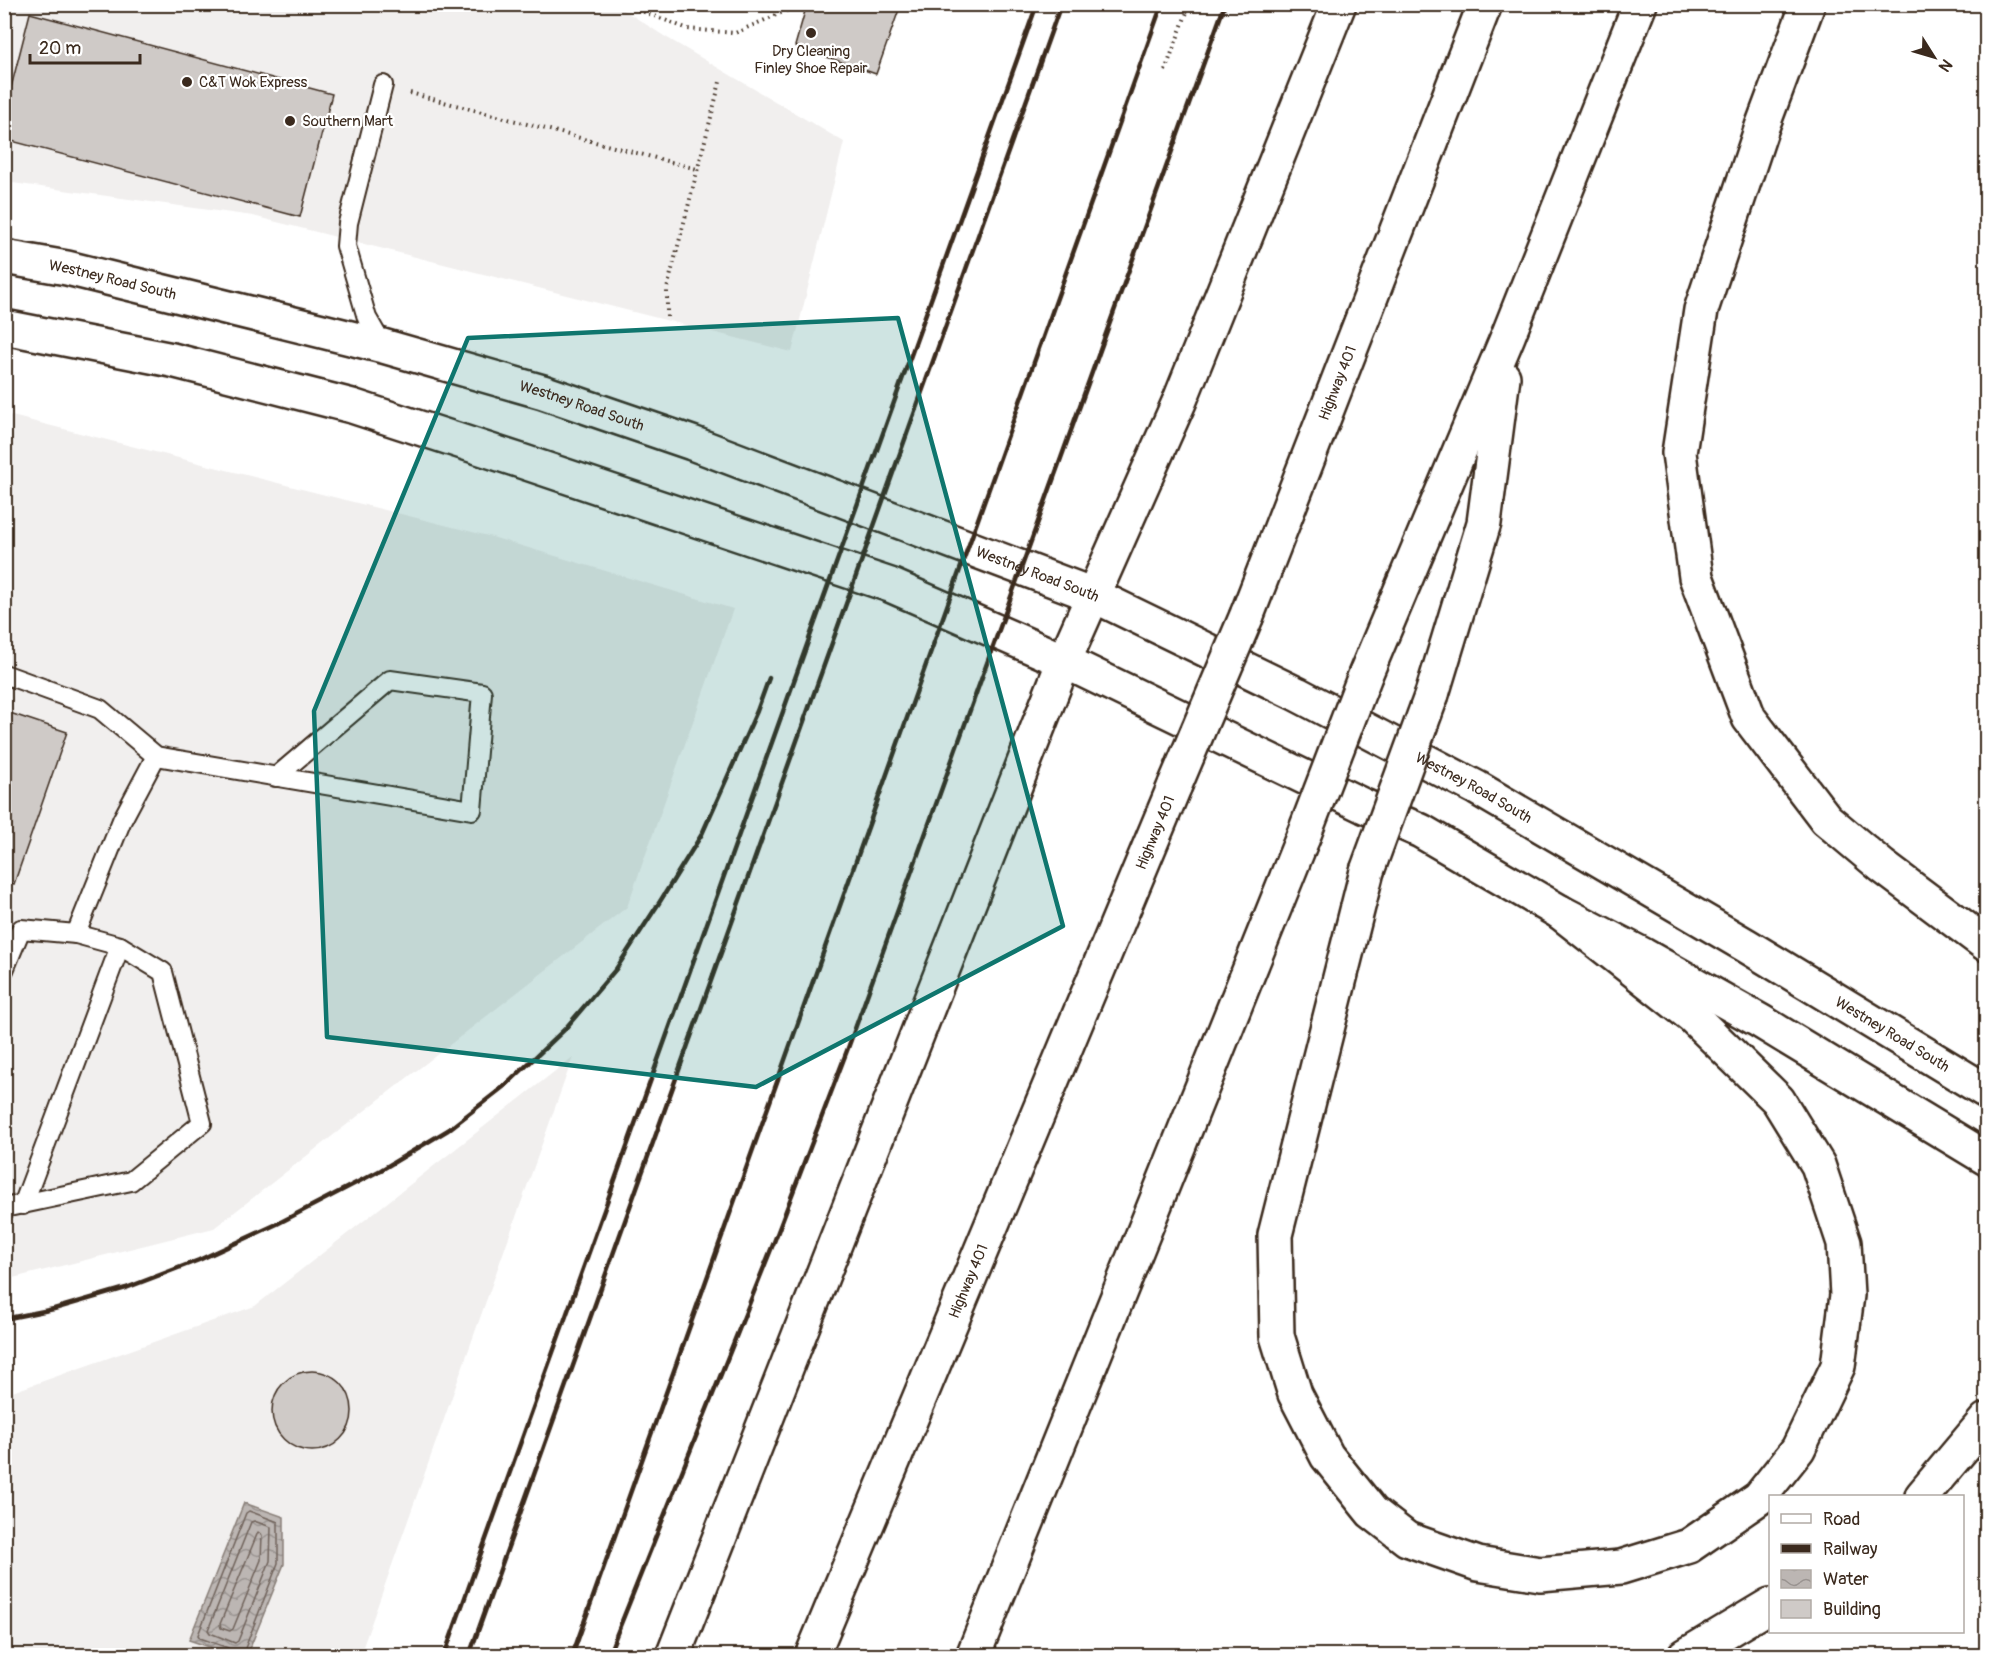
<svg xmlns="http://www.w3.org/2000/svg" width="1991" height="1660" font-family="Pangolin,sans-serif">
<style>
.built{fill:#f1efee}
.water{fill:url(#water-waves);stroke:#887e77;stroke-width:1.5}
.lines{fill:none;stroke-linecap:round;stroke-linejoin:round}
.shore{stroke:#6f625a;stroke-width:1.5}
.building{fill:#cfcac7;stroke:#3b2a1e;stroke-width:1.5}
.lane-casing{stroke:#3b2a1e;stroke-width:22}
.secondary-casing{stroke:#3b2a1e;stroke-width:38}
.highway-casing{stroke:#3b2a1e;stroke-width:38}
.path{stroke:#3b2a1e;stroke-width:4;stroke-dasharray:1.5 4.5;stroke-linecap:butt}
.lane{stroke:#fff;stroke-width:18}
.secondary{stroke:#fff;stroke-width:33}
.highway{stroke:#fff;stroke-width:33}
.rail{stroke:#3b2a1e;stroke-width:4.5}
.highway-bridge-casing{stroke:#3b2a1e;stroke-width:38;stroke-linecap:butt}
.highway-bridge{stroke:#fff;stroke-width:33}
.marked{fill:#0f766e;fill-opacity:0.2;stroke:#0f766e;stroke-width:4.5;stroke-linejoin:round}
.poi-dot{fill:#3b2a1e;stroke:#fff;stroke-width:2}
.labels{text-anchor:middle;stroke-width:4.5;stroke-linejoin:round;paint-order:stroke}
.poi-label{font-size:15px;fill:#3b2a1e;stroke:#fff;text-anchor:start}
.street-label{font-size:15px;fill:#3b2a1e;stroke:#fff}
</style>
<defs>
<pattern id="water-waves" width="16" height="10" patternUnits="userSpaceOnUse" patternTransform="scale(1.5)"><rect width="16" height="10" fill="#bcb6b3"/><path d="M0 5q4-4 8 0t8 0" fill="none" stroke="#9a9491"/></pattern>
</defs>
<rect width="100%" height="100%" fill="#fff"/>
<filter id="ink" filterUnits="userSpaceOnUse"><feTurbulence type="fractalNoise" baseFrequency=".0167" numOctaves="2"/><feDisplacementMap in="SourceGraphic" scale="12" xChannelSelector="R" yChannelSelector="G"/><feConvolveMatrix kernelMatrix="1 2 1 2 8 2 1 2 1" color-interpolation-filters="sRGB"/></filter>
<g filter="url(#ink)">
<g class="built">
<polygon points="5,4 616,5 664,36 844,142 792,352 253,216 5,182"/>
<polygon points="4,414 492,537 733,609 627,907 214,1228 5,1280"/>
<polygon points="573,1057 360,1655 5,1655 4,1395 255,1306"/>
</g>
<polygon class="water" points="244,1503 284,1517 284,1564 247,1655 233,1655 189,1640"/>
<g class="lines">
<g class="shore">
<polygon points="254,1521 271,1527 270,1561 238,1641 235,1643 210,1633 208,1630 251,1522"/>
<polygon points="258,1532 262,1535 261,1560 233,1629 230,1631 221,1628 220,1624"/>
<polyline points="231,1656 228,1648 200,1638 198,1635 246,1513 249,1511 278,1522 278,1563 242,1656"/>
</g>
</g>
<g class="building">
<polygon points="807,4 901,4 876,74 795,46"/>
<polygon points="30,13 332,94 300,217 4,139 4,115"/>
<polygon points="4,711 67,732 14,884 4,881"/>
<circle cx="312" cy="1411" r="40"/>
</g>
<g class="lines">
<defs>
<g id="lane">
<polyline points="383,85 348,223 346,246 367,318 383,346"/>
<polyline points="4,674 100,709 156,756 472,810 482,693 390,680 276,777"/>
<polyline points="4,970 21,929 76,934"/>
<polyline points="23,1205 120,946"/>
<polyline points="4,1208 131,1181 202,1123 163,972 120,946 76,934 122,820 156,756"/>
</g>
<g id="secondary">
<path id="s1" d="M4,257L67,268L383,346L543,392L692,443L1093,595L1297,694L1477,788L1747,946L1986,1091"/>
<polyline points="4,327 172,360 352,406 521,461 890,585 1064,661 1364,806 1421,831 1560,912 1643,955 1760,1021 1986,1158"/>
</g>
<g id="highway">
<polyline points="1808,4 1762,127 1701,310 1679,453 1696,577 1749,718 1826,819 1882,866 1986,944"/>
<path id="s2" d="M1247,615L1485,4"/>
<polyline points="1366,673 1508,336 1640,4"/>
<polyline points="1432,694 1484,523 1503,377"/>
<polyline points="1367,871 1275,1235 1277,1336 1295,1394 1327,1456 1372,1512 1407,1539 1478,1564 1540,1574 1621,1567 1689,1546 1759,1498 1798,1449 1838,1366 1847,1295 1844,1243 1818,1165 1778,1100 1692,1016 1560,912"/>
<polyline points="1922,1496 1986,1420"/>
<polyline points="673,1656 1064,661 1180,400 1339,4"/>
<path id="s3" d="M812,1656L1175,785"/>
<polyline points="973,1656 1303,837"/>
<polyline points="1685,1656 1770,1605"/>
</g>
</defs>
<use href="#lane" class="lane-casing"/>
<use href="#secondary" class="secondary-casing"/>
<use href="#highway" class="highway-casing"/>
<g class="path">
<polyline points="635,4 639,10 688,29 735,33 790,9 792,4"/>
<polyline points="1165,71 1190,4"/>
<polyline points="410,93 697,169"/>
<polyline points="667,317 667,289 720,82"/>
</g>
<use href="#lane" class="lane"/>
<use href="#secondary" class="secondary"/>
<use href="#highway" class="highway"/>
<g class="rail">
<polyline points="4,1319 54,1309 126,1288 199,1260 277,1224 381,1170 448,1130 507,1084 564,1030 616,969 659,903 702,834 757,711 769,678"/>
<polyline points="444,1656 1037,4"/>
<polyline points="469,1656 1061,4"/>
<polyline points="572,1656 1162,4"/>
<polyline points="608,1656 774,1242 848,1048 1225,4"/>
</g>
<defs>
<g id="highway-bridge">
<polyline points="1175,785 1247,615"/>
<polyline points="1303,837 1366,673"/>
<polyline points="1367,871 1432,694"/>
</g>
</defs>
<use href="#highway-bridge" class="highway-bridge-casing"/>
<use href="#highway-bridge" class="highway-bridge"/>
</g>
</g>
<path class="marked" d="M898,318L1063,926L756,1087L327,1037L314,711L468,338Z"/>
<g class="poi-dot">
<circle cx="811" cy="33" r="6"/>
<circle cx="187" cy="82" r="6"/>
<circle cx="290" cy="121" r="6"/>
</g>
<g class="labels">
<g class="poi-label">
<text x="811" y="56" text-anchor="middle">Dry Cleaning<tspan x="811" dy="17">Finley Shoe Repair</tspan></text>
<text x="199" y="87">C&amp;T Wok Express</text>
<text x="302" y="126">Southern Mart</text>
</g>
<g class="street-label">
<text dy="5" stroke="none"><textPath href="#s1" startOffset="111">Westney Road South</textPath></text>
<text dy="5" stroke="none"><textPath href="#s2" startOffset="249">Highway 401</textPath></text>
<text dy="5" stroke="none"><textPath href="#s1" startOffset="597">Westney Road South</textPath></text>
<text dy="5" stroke="none"><textPath href="#s1" startOffset="1083">Westney Road South</textPath></text>
<text dy="5" stroke="none"><textPath href="#s1" startOffset="1569">Westney Road South</textPath></text>
<text dy="5" stroke="none"><textPath href="#s3" startOffset="892">Highway 401</textPath></text>
<text dy="5" stroke="none"><textPath href="#s1" startOffset="2055">Westney Road South</textPath></text>
<text dy="5" stroke="none"><textPath href="#s3" startOffset="406">Highway 401</textPath></text>
</g>
</g>
<rect width="1991" height="1660" fill="none" stroke="#fff" stroke-width="24"/>
<rect x="12" y="12" width="1967" height="1636" fill="none" stroke="#3b2a1e" stroke-width="2" filter="url(#ink)"/>
<rect x="1769" y="1495" width="195" height="138" fill="#ffffff" stroke="#b1aaa5" stroke-width="1.5"/>
<rect x="1781" y="1514" width="30" height="9" fill="#ffffff" stroke="#b1aaa5" stroke-width="1.5"/>
<text x="1823" y="1525" font-size="18" fill="#3b2a1e">Road</text>
<rect x="1781" y="1544" width="30" height="9" fill="#3b2a1e" stroke="#b1aaa5" stroke-width="1.5"/>
<text x="1823" y="1555" font-size="18" fill="#3b2a1e">Railway</text>
<rect x="1781" y="1570" width="30" height="18" fill="url(#water-waves)" stroke="#b1aaa5" stroke-width="1.5"/>
<text x="1823" y="1585" font-size="18" fill="#3b2a1e">Water</text>
<rect x="1781" y="1600" width="30" height="18" fill="#cfcac7" stroke="#b1aaa5" stroke-width="1.5"/>
<text x="1823" y="1615" font-size="18" fill="#3b2a1e">Building</text>
<g transform="translate(1934 57) rotate(127)" stroke="#ffffff" stroke-width="4.5" paint-order="stroke">
<path d="M0-4.5L10 22L0 15L-10 22Z" fill="#3b2a1e"/>
<text y="-9" font-size="16" font-weight="bold" text-anchor="middle" fill="#3b2a1e">N</text>
</g>
<path d="M30 54v9h110v-9" fill="none" stroke="#3b2a1e" stroke-width="3"/>
<text x="39" y="54" font-size="18" fill="#3b2a1e" stroke="#ffffff" stroke-width="4.5" paint-order="stroke">20 m</text>
</svg>
